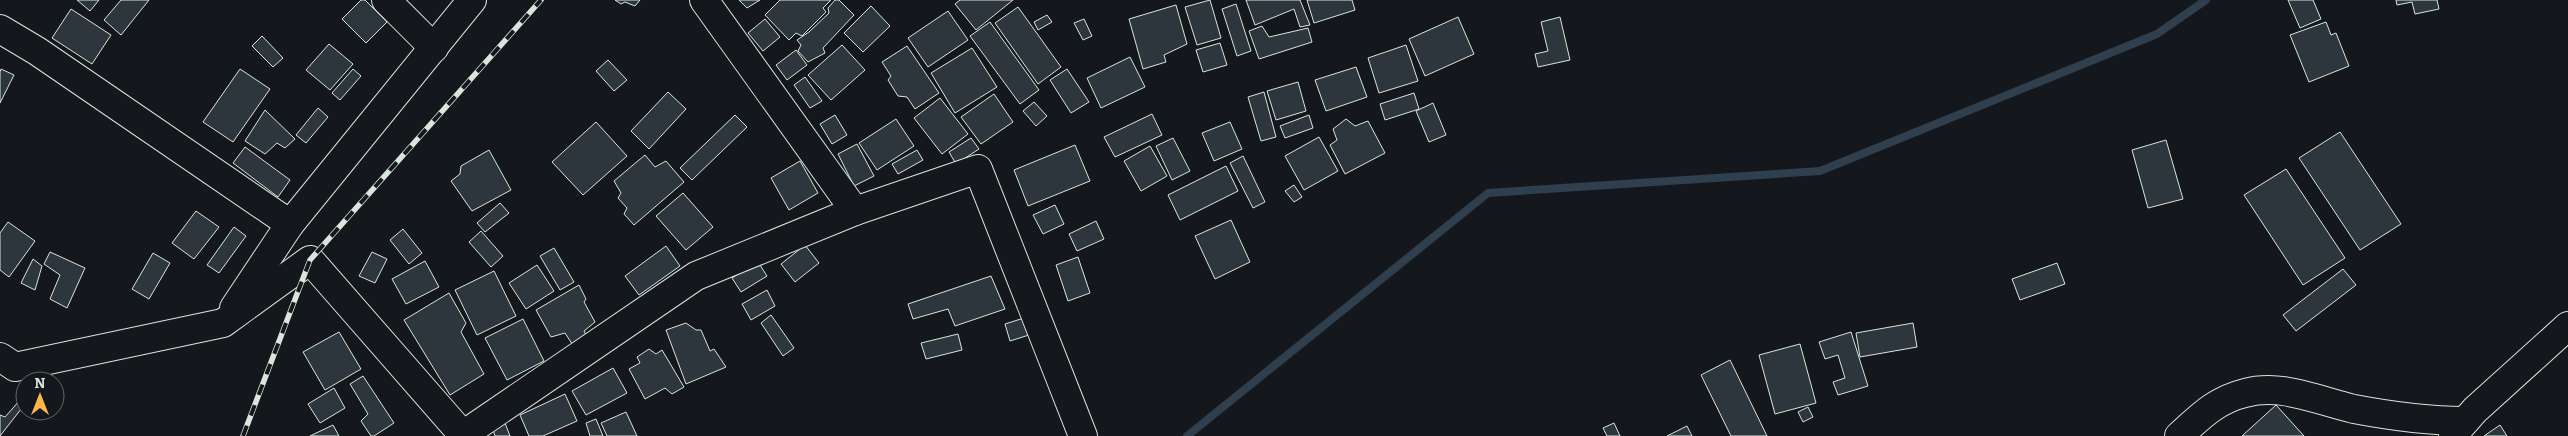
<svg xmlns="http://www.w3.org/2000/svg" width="2568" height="436" font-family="Bitter,serif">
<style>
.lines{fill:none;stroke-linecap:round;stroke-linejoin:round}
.stream{stroke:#2f3f4d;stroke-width:8}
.building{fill:#2c363c;stroke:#d8e6dc}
.minor-casing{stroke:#d8e6dc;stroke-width:30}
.minor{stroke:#14181c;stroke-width:28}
.rail-casing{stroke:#d8e6dc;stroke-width:5.5}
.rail{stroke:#14181c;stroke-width:4;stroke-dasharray:11;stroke-linecap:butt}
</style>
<rect width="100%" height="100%" fill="#14181c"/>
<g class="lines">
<polyline class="stream" points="1187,436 1488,193 1820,171 2157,34 2206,0"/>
</g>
<g class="building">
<polygon points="77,0 99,0 90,11"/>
<polygon points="121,0 149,0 121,35 104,20"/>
<polygon points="361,0 365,0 387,22 366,43 342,19"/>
<polygon points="615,0 640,0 635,6 625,2 621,4"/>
<polygon points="739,0 760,0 747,8"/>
<polygon points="780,0 831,0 823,8 826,12 802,36 796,33 789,40 765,15"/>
<polygon points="835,0 839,0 854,15 823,48 825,53 808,62 798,51 801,45 797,40 809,32 829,13 828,8"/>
<polygon points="960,0 1013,0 976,30 955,4"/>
<polygon points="1210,0 1221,38 1197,45 1185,7"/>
<polygon points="1246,0 1300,0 1310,25 1300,27 1294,9 1255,25"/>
<polygon points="1307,0 1352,0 1355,10 1314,23"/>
<polygon points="2288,0 2313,0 2321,19 2300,28"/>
<polygon points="2396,0 2437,0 2439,9 2415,14 2412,2 2397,5"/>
<polygon points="1236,4 1251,51 1237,56 1222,9"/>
<polygon points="1176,5 1187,44 1164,55 1166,62 1143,69 1129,19"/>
<polygon points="871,6 890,26 863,52 844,33"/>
<polygon points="1018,7 1061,67 1038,84 995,23"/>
<polygon points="71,9 111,35 92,64 52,38"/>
<polygon points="948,11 968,40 928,67 908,38"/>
<polygon points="1047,15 1052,22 1038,30 1034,22"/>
<polygon points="1458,17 1474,54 1425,76 1409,39"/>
<polygon points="1560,17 1570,60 1538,67 1535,54 1548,51 1541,22"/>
<polygon points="765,19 780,37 763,51 748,33"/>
<polygon points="1084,19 1092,36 1083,40 1074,23"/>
<polygon points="990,22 1039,90 1020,104 970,36"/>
<polygon points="2326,22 2331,35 2336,33 2349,66 2309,82 2290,35"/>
<polygon points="1262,26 1269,37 1308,28 1312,42 1259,59 1249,31"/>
<polygon points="262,36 283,58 273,67 252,46"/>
<polygon points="1220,43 1227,65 1203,72 1196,50"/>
<polygon points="329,44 353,64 330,90 306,70"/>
<polygon points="842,45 865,70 831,100 808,75"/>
<polygon points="1406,45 1418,81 1379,93 1368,58"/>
<polygon points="907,46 939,93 915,109 907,97 898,96 888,80 891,76 882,62"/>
<polygon points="972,48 997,87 955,113 931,73"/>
<polygon points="796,50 807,65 787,80 776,65"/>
<polygon points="1130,57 1145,87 1101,108 1087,78"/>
<polygon points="608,60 627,80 614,91 596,71"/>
<polygon points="1356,67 1367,97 1326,111 1315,80"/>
<polygon points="1,69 14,75 0,103 0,72"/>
<polygon points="240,69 270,89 233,142 203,122"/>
<polygon points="353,69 361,76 340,100 332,93"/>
<polygon points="1067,69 1089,102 1071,113 1050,80"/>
<polygon points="805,77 822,101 810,108 794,85"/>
<polygon points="1298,82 1306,111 1276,120 1267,91"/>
<polygon points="668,92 686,109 649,149 631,131"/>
<polygon points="1264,92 1276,137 1261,141 1248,97"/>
<polygon points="1414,93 1419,109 1385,120 1380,104"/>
<polygon points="994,94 1013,122 981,144 961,117"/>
<polygon points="940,98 968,134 942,154 914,118"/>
<polygon points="1034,102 1047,116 1036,126 1023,111"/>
<polygon points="1433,103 1446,135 1429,142 1416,111"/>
<polygon points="318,108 328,117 306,143 296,135"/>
<polygon points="265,110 295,139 285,148 277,143 265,154 245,141"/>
<polygon points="1152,114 1162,135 1115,157 1104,137"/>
<polygon points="735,115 747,127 692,180 680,168"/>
<polygon points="835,115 847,135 832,144 820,124"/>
<polygon points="1309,115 1313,128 1285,138 1280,126"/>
<polygon points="896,119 914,146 877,170 859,143"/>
<polygon points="1346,119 1355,126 1368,121 1385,153 1345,174 1330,145 1337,140 1333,129"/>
<polygon points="596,122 627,156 583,195 552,162"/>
<polygon points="1230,122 1242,149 1214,161 1202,133"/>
<polygon points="2340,132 2401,224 2360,250 2299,158"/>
<polygon points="1319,137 1338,171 1304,190 1285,156"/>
<polygon points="971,138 979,149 956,164 949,152"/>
<polygon points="1173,138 1190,171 1172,180 1156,146"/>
<polygon points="2166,140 2183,199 2148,208 2132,150"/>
<polygon points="857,144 874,176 854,186 838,154"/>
<polygon points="1075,145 1090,181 1028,206 1014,170"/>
<polygon points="1150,146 1167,176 1141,191 1124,161"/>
<polygon points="245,147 290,180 278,197 233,163"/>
<polygon points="489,150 511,190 472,211 451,181 460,174 461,166"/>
<polygon points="917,150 923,160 898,174 892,164"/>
<polygon points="645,155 655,167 666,161 684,182 634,225 624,214 627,208 618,198 621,193 614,181"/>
<polygon points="1243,156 1265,202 1253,208 1230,163"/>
<polygon points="800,161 818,193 789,210 771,178"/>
<polygon points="1226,166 1238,191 1180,220 1168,195"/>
<polygon points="2286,169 2345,258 2303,285 2244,195"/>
<polygon points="1294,185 1302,197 1294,202 1285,191"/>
<polygon points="683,193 713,227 686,250 656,216"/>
<polygon points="500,203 509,213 485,232 477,223"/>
<polygon points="1055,205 1064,224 1043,234 1033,215"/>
<polygon points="196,211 219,227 194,259 172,243"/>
<polygon points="1231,220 1250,262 1215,279 1195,236"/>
<polygon points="1096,221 1104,239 1077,251 1069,234"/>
<polygon points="8,222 35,241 9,277 0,270 0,233"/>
<polygon points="234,227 246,236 219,273 207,265"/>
<polygon points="403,229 422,253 409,264 390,240"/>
<polygon points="481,231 503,256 491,267 469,242"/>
<polygon points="805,245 819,263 795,282 781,264"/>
<polygon points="666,246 680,266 639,295 625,276"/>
<polygon points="554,248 574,282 560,290 540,256"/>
<polygon points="50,252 85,268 67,308 50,299 60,275 44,264"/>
<polygon points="372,252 387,259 375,283 359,276"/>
<polygon points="153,253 170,263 149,299 132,289"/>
<polygon points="1078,257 1090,293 1068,301 1056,265"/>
<polygon points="33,259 42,266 35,290 21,283"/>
<polygon points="425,261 439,287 406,304 392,279"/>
<polygon points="758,262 767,276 741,292 732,278"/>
<polygon points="2057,263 2065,284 2020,300 2012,279"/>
<polygon points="537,265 554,291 526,309 509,283"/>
<polygon points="2343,269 2356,285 2296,331 2283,315"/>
<polygon points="494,271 516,316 477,335 455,290"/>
<polygon points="991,276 1005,309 955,326 948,309 913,319 908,304"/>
<polygon points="579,285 586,299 584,302 595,322 584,331 588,339 574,347 565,333 551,337 536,310"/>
<polygon points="767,290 775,306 751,320 742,304"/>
<polygon points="449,293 466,323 461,332 484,374 450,395 404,320"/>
<polygon points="771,315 794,348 783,356 761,323"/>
<polygon points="1024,318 1029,335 1010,341 1005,324"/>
<polygon points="523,319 544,361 507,380 485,338"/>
<polygon points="686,323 696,330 701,330 710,351 714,349 726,367 686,384 666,330"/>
<polygon points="1913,323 1917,347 1860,357 1856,333"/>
<polygon points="339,332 361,369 325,390 303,352"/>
<polygon points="1851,332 1868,386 1838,395 1833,382 1845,378 1838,355 1825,359 1819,342"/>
<polygon points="958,334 962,350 926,359 921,343"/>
<polygon points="1800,344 1816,403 1775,414 1759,355"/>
<polygon points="649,349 656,354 662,350 684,387 672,394 665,388 645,399 629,369 640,363 637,357"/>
<polygon points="1730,360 1767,436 1731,436 1701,375"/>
<polygon points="613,368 627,393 586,415 572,391"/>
<polygon points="363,376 394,423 374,436 371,436 361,421 368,414 350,384"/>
<polygon points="334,388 345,408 320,423 308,404"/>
<polygon points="565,394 577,421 543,436 529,436 520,415"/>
<polygon points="21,399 25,404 0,436 0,415 5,417"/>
<polygon points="2276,405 2304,436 2242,436"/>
<polygon points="1808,407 1813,417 1803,422 1798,412"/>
<polygon points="626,412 637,436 607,436 601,423"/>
<polygon points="596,419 603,436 590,436 586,423"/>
<polygon points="505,423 510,436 495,436 492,427"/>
<polygon points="1614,423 1620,436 1607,436 1603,428"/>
<polygon points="333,425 339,436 310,436"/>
<polygon points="2500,425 2507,436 2484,436"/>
<polygon points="1687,426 1692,436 1667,436"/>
</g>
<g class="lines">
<defs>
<g id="minor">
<polyline points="386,0 434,48"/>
<polyline points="704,0 855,211"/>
<polyline points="0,29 37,51 290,224"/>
<polyline points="234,308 290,224 472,0"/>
<polyline points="0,357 15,367 223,323 310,260 463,435 696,276 855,211 978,169 1083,436"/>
<polyline points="2453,435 2475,410 2568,326"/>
<path d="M2179,436C2200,417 2216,400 2245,393C2282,383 2319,401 2354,409C2391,416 2427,421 2465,421"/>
</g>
</defs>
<use href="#minor" class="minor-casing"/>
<use href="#minor" class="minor"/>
<defs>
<polyline id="rail" points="243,436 310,260 541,0"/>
</defs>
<use href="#rail" class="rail-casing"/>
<use href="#rail" class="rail"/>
</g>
<g transform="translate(40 396)"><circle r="24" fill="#14181c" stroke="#626a69"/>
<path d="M0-4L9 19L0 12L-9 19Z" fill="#ffb74d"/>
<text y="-8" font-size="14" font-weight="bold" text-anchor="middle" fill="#d8e6dc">N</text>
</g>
</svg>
